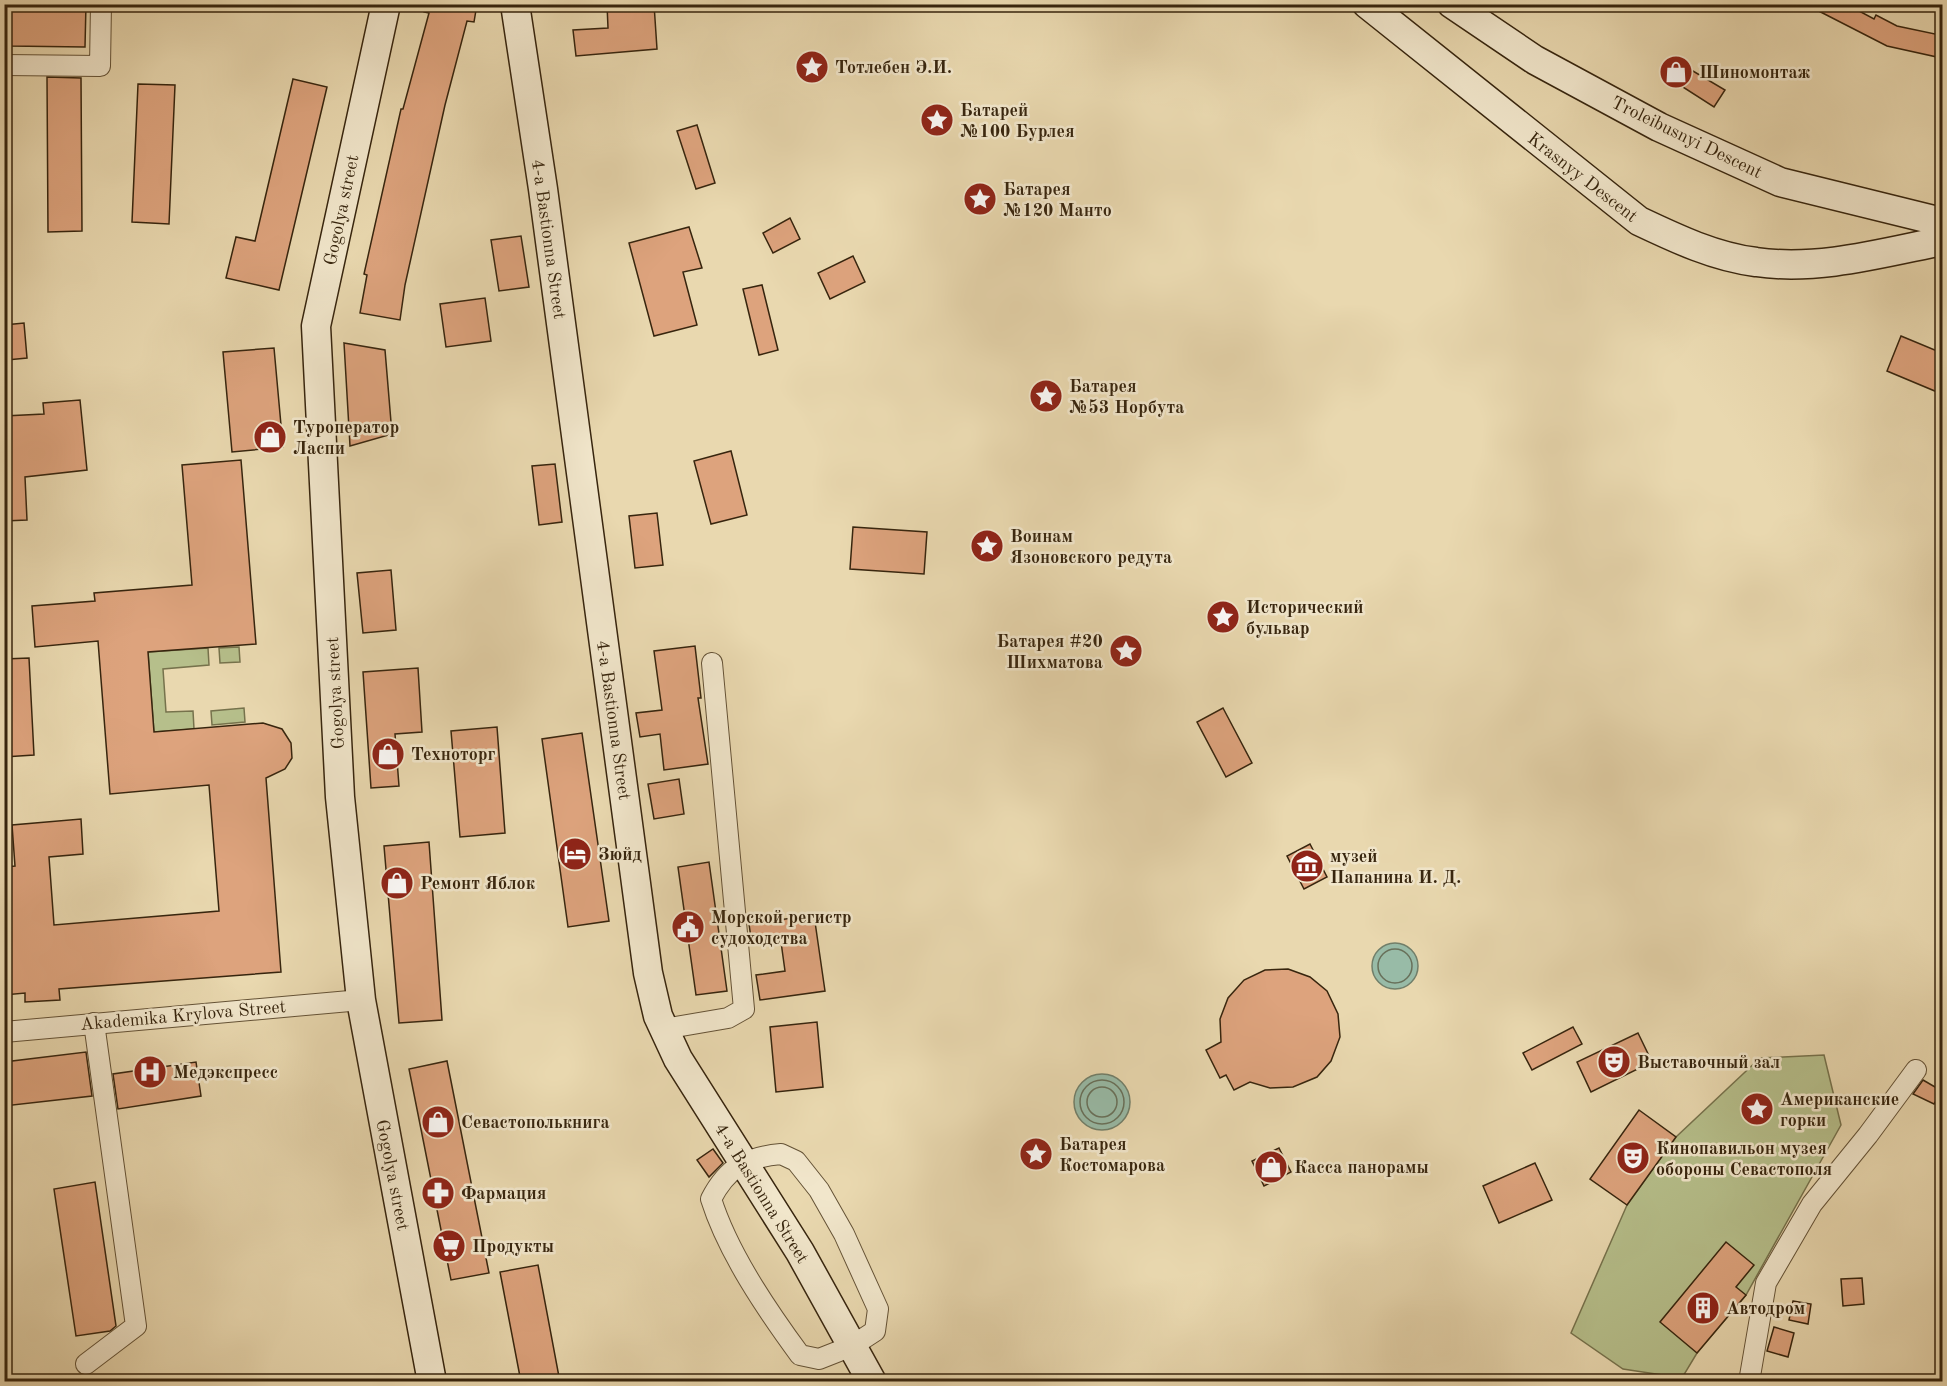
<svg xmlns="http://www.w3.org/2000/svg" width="1947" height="1386" font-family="'Old Standard TT',serif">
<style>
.green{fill:#b6bf8b;stroke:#76724c;stroke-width:1.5}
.water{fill:#98bba7;stroke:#717f6a;stroke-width:1.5}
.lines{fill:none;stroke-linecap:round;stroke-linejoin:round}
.shore{stroke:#68705a;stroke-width:1.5}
.building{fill:#dda37d;stroke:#37250e;stroke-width:1.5}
.street-casing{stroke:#645236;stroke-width:22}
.secondary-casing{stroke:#37250e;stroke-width:31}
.street{stroke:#f1e6cb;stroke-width:20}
.secondary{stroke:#f1e6cb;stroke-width:28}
.labels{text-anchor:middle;stroke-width:5;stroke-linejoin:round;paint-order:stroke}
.poi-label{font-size:18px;font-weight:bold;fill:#37250e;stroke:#f1e6cb;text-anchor:start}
.street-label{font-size:18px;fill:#37250e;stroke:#f1e6cb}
</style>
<rect width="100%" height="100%" fill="#e9d8af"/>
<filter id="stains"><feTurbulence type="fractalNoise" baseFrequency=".00333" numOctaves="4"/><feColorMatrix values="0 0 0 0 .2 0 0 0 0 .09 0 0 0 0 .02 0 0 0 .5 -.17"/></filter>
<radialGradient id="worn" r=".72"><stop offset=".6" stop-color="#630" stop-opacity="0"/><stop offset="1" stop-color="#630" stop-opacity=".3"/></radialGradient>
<g class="green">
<polygon points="239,647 240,662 220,663 219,648"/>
<polygon points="208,648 209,665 163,669 166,712 193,711 194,729 154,732 148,652"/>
<polygon points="244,708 245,722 212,725 211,711"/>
<polygon points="1824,1055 1841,1125 1746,1295 1697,1353 1682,1378 1623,1369 1571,1333 1627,1205 1676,1137 1760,1058"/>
</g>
<g class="water">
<circle cx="1395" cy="966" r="23"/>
<circle cx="1102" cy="1102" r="28"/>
</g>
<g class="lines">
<g class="shore">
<circle cx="1395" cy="966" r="17"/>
<circle cx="1102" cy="1102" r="22"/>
<circle cx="1102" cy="1102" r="15"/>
</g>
</g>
<g class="building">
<polygon points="10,4 86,4 85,47 9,46"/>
<polygon points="425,4 477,4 474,22 467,21 445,105 405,285 400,320 360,313 367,275 364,274 401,109 403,109 429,13 424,12"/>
<polygon points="607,4 654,4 657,49 576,56 573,30 608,28"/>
<polygon points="1805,4 1846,4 1874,19 1876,15 1897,26 1940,35 1937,57 1887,46"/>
<polygon points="1671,58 1725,90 1714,107 1661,73"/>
<polygon points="47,77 81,78 82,231 48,232"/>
<polygon points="293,79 327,87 279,290 226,278 236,237 255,241"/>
<polygon points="138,84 175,85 169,224 132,222"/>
<polygon points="697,125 715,183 696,189 677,131"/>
<polygon points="790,218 800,239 773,253 763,233"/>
<polygon points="689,227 702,268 683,272 697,325 654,336 629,243"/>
<polygon points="521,236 529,287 499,291 491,240"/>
<polygon points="853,256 865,282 830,299 818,273"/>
<polygon points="762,285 778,350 759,355 743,289"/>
<polygon points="485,298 491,341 446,347 440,304"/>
<polygon points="24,323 27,358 7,360 4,325"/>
<polygon points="1901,336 1942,353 1942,394 1887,371"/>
<polygon points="344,343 385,350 392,434 350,446"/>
<polygon points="274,348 283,447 232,452 223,352"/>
<polygon points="80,400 87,470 25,477 27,520 4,521 4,416 44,414 43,403"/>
<polygon points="731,451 747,515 711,524 694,461"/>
<polygon points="241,460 256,644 148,652 154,732 263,723 282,729 291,743 292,758 285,769 266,778 281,972 59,989 60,1000 25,1002 25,993 4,995 4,867 15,866 12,825 81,819 83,854 49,857 54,925 219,911 209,785 110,794 98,641 35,647 32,606 95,601 94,593 192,585 182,465"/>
<polygon points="555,464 562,522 539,525 532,466"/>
<polygon points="657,513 663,565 635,568 629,516"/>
<polygon points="853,527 927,532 924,574 850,569"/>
<polygon points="391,570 396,630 363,633 357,573"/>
<polygon points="695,646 701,698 698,698 708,764 664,770 660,734 640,737 636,713 662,710 654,651"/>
<polygon points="29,658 34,755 4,757 4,659"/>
<polygon points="418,668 422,732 395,734 399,786 371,788 363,672"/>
<polygon points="1223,708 1252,763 1226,777 1197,722"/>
<polygon points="497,727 505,833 460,837 451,731"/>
<polygon points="582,733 609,921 568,927 542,739"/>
<polygon points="679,779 684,814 654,819 648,784"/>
<polygon points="429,842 442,1020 399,1023 384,846"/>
<polygon points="1310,844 1327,877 1304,889 1287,856"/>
<polygon points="709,862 727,991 696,995 678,867"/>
<polygon points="814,915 825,991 760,1000 756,975 785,971 781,942 752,945 749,924"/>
<polygon points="1288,969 1310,977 1327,991 1338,1014 1340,1037 1331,1061 1317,1077 1293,1087 1270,1088 1250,1082 1234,1090 1226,1075 1220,1078 1206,1050 1221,1042 1220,1019 1228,998 1244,980 1265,970"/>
<polygon points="817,1022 823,1087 776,1092 770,1027"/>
<polygon points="1573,1027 1582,1044 1532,1070 1523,1053"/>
<polygon points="1638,1033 1652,1062 1591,1092 1577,1062"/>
<polygon points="86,1052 92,1096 4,1106 4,1062"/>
<polygon points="447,1061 489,1273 451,1280 409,1069"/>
<polygon points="196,1062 201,1096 118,1109 113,1074"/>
<polygon points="1923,1080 1942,1091 1934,1104 1913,1094"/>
<polygon points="1639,1110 1676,1137 1627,1205 1590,1179"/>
<polygon points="1279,1148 1291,1172 1264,1186 1252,1161"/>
<polygon points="713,1149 723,1163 709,1177 697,1160"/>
<polygon points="1535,1163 1552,1200 1499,1223 1483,1186"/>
<polygon points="95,1182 116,1326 110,1331 76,1336 54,1189"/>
<polygon points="1726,1242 1754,1265 1736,1287 1746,1295 1697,1353 1660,1322"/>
<polygon points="538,1265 560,1382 521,1382 500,1272"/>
<polygon points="1862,1278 1864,1304 1843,1306 1841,1279"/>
<polygon points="1793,1301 1811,1304 1808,1324 1789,1320"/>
<polygon points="1774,1327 1794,1333 1788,1357 1767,1351"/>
</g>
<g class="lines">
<defs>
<g id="street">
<polyline points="4,65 100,66 101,4"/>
<polyline points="664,1029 728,1018 744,1009 712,663"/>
<polyline points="4,1032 361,1000"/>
<path d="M781,1154L796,1161L819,1190L844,1234L878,1309L875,1331L852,1346L819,1359L800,1355C767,1310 728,1253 711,1199C727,1168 746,1157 781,1154Z"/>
<polyline points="86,1364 136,1326 94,1023"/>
<polyline points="1749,1382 1766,1283 1812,1204 1868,1135 1916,1070"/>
</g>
<g id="secondary">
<polyline points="386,4 316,326 340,797 361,1000 432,1382"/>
<polyline points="515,4 543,189 648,973 658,1016 678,1059 800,1252 872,1382"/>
<path d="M1367,4L1639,221C1677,239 1715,257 1756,262C1818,271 1882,253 1942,241"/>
<polyline points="1452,4 1535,60 1659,127 1780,182 1942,222"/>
</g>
</defs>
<use href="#street" class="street-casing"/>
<use href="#secondary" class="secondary-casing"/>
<use href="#street" class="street"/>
<use href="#secondary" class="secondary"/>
</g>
<defs>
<symbol id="sight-disc" viewBox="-11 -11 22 22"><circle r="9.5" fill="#8f2418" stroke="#f1e6cb"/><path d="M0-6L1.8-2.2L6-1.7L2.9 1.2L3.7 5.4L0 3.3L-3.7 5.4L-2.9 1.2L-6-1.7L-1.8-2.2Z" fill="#fff"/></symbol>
<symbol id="shop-disc" viewBox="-11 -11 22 22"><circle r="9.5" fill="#8f2418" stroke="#f1e6cb"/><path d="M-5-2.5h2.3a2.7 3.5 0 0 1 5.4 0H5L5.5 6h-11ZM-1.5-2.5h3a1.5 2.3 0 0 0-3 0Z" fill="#fff"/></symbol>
<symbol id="hotel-disc" viewBox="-11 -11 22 22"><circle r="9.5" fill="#8f2418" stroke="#f1e6cb"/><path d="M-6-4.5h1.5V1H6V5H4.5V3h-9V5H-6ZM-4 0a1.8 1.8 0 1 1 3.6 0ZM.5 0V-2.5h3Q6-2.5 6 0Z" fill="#fff"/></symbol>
<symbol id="museum-disc" viewBox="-11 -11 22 22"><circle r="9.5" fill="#8f2418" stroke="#f1e6cb"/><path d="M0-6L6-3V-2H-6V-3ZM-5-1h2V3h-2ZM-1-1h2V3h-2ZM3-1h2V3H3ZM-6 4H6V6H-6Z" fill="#fff"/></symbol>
<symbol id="civic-disc" viewBox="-11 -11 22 22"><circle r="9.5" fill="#8f2418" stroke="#f1e6cb"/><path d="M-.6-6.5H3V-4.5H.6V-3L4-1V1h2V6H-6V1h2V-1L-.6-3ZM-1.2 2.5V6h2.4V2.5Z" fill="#fff"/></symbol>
<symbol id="theatre-disc" viewBox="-11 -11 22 22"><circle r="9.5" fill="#8f2418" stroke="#f1e6cb"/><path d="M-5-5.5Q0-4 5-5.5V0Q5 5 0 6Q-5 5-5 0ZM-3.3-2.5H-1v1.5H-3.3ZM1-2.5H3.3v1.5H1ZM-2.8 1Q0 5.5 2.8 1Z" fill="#fff"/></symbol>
<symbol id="hospital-disc" viewBox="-11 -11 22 22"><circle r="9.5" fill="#8f2418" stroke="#f1e6cb"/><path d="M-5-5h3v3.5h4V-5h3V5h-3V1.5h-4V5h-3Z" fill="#fff"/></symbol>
<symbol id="pharmacy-disc" viewBox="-11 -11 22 22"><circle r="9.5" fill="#8f2418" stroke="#f1e6cb"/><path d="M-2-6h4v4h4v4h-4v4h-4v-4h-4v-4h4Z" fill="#fff"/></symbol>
<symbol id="supermarket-disc" viewBox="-11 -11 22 22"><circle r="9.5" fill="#8f2418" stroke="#f1e6cb"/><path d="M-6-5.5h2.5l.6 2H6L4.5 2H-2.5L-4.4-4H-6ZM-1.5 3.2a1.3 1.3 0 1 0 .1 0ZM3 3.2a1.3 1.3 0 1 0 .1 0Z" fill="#fff"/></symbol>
<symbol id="building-disc" viewBox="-11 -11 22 22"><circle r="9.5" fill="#8f2418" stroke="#f1e6cb"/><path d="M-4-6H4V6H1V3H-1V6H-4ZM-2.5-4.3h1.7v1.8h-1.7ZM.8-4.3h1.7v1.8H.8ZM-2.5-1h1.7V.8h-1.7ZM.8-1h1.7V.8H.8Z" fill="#fff"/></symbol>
</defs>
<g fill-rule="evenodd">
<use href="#sight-disc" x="793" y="48" width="38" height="38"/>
<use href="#shop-disc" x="1657" y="53" width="38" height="38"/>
<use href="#sight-disc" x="918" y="101" width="38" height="38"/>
<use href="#sight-disc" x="961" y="180" width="38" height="38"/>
<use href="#sight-disc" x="1027" y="377" width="38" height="38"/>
<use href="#shop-disc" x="251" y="418" width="38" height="38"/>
<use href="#sight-disc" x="968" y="527" width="38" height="38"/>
<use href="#sight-disc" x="1204" y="598" width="38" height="38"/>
<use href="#sight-disc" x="1107" y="632" width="38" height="38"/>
<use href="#shop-disc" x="369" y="735" width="38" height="38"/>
<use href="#hotel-disc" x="556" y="835" width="38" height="38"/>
<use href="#museum-disc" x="1288" y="847" width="38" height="38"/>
<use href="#shop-disc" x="378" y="864" width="38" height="38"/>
<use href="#civic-disc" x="669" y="908" width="38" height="38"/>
<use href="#theatre-disc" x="1595" y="1043" width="38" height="38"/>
<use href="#hospital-disc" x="131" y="1053" width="38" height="38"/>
<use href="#sight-disc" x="1738" y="1090" width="38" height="38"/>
<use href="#shop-disc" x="419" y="1103" width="38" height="38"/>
<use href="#sight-disc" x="1017" y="1135" width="38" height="38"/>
<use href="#theatre-disc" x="1614" y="1139" width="38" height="38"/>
<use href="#shop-disc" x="1252" y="1148" width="38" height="38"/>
<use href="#pharmacy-disc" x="419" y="1174" width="38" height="38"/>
<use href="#supermarket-disc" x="430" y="1227" width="38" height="38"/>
<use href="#building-disc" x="1684" y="1289" width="38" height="38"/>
</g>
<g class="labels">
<g class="poi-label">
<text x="835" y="73">Тотлебен Э.И.</text>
<text x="1699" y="78">Шиномонтаж</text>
<text x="960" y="116">Батарей<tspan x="960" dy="21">№100 Бурлея</tspan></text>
<text x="1003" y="195">Батарея<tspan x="1003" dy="21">№120 Манто</tspan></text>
<text x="1069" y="392">Батарея<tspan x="1069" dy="21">№53 Норбута</tspan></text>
<text x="293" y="433">Туроператор<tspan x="293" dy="21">Ласпи</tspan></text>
<text x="1010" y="542">Воинам<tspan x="1010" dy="21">Язоновского редута</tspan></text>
<text x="1246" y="613">Исторический<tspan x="1246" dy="21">бульвар</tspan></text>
<text x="1103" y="647" text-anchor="end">Батарея #20<tspan x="1103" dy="21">Шихматова</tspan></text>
<text x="411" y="760">Техноторг</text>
<text x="598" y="860">Зюйд</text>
<text x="1330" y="862">музей<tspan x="1330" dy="21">Папанина И. Д.</tspan></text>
<text x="420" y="889">Ремонт Яблок</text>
<text x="711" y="923">Морской регистр<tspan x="711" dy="21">судоходства</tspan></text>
<text x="1637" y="1068">Выставочный зал</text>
<text x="173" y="1078">Медэкспресс</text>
<text x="1780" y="1105">Американские<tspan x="1780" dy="21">горки</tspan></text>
<text x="461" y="1128">Севастополькнига</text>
<text x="1059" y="1150">Батарея<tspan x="1059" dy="21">Костомарова</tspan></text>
<text x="1656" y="1154">Кинопавильон музея<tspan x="1656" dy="21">обороны Севастополя</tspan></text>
<text x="1294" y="1173">Касса панорамы</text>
<text x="461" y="1199">Фармация</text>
<text x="472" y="1252">Продукты</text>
<text x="1726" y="1314">Автодром</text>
</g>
<g class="street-label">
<text transform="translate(1687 137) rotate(26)" y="6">Troleibusnyi Descent</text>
<text transform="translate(1583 177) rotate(38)" y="6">Krasnyy Descent</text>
<text transform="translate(341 210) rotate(-78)" y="6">Gogolya street</text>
<text transform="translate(549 239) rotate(82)" y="6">4-a Bastionna Street</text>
<text transform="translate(335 693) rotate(-93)" y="6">Gogolya street</text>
<text transform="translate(614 720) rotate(82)" y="6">4-a Bastionna Street</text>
<text transform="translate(183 1015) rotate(-5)" y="6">Akademika Krylova Street</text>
<text transform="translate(393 1175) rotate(79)" y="6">Gogolya street</text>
<text transform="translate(762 1193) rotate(58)" y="6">4-a Bastionna Street</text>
</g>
</g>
<rect width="1947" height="1386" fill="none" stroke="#e9d8af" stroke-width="24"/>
<rect x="6" y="6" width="1935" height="1374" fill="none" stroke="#37250e" stroke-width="3"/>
<rect x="12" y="12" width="1923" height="1362" fill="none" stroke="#37250e" stroke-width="1.5"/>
<rect width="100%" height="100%" filter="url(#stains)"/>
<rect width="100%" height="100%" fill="url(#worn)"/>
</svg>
